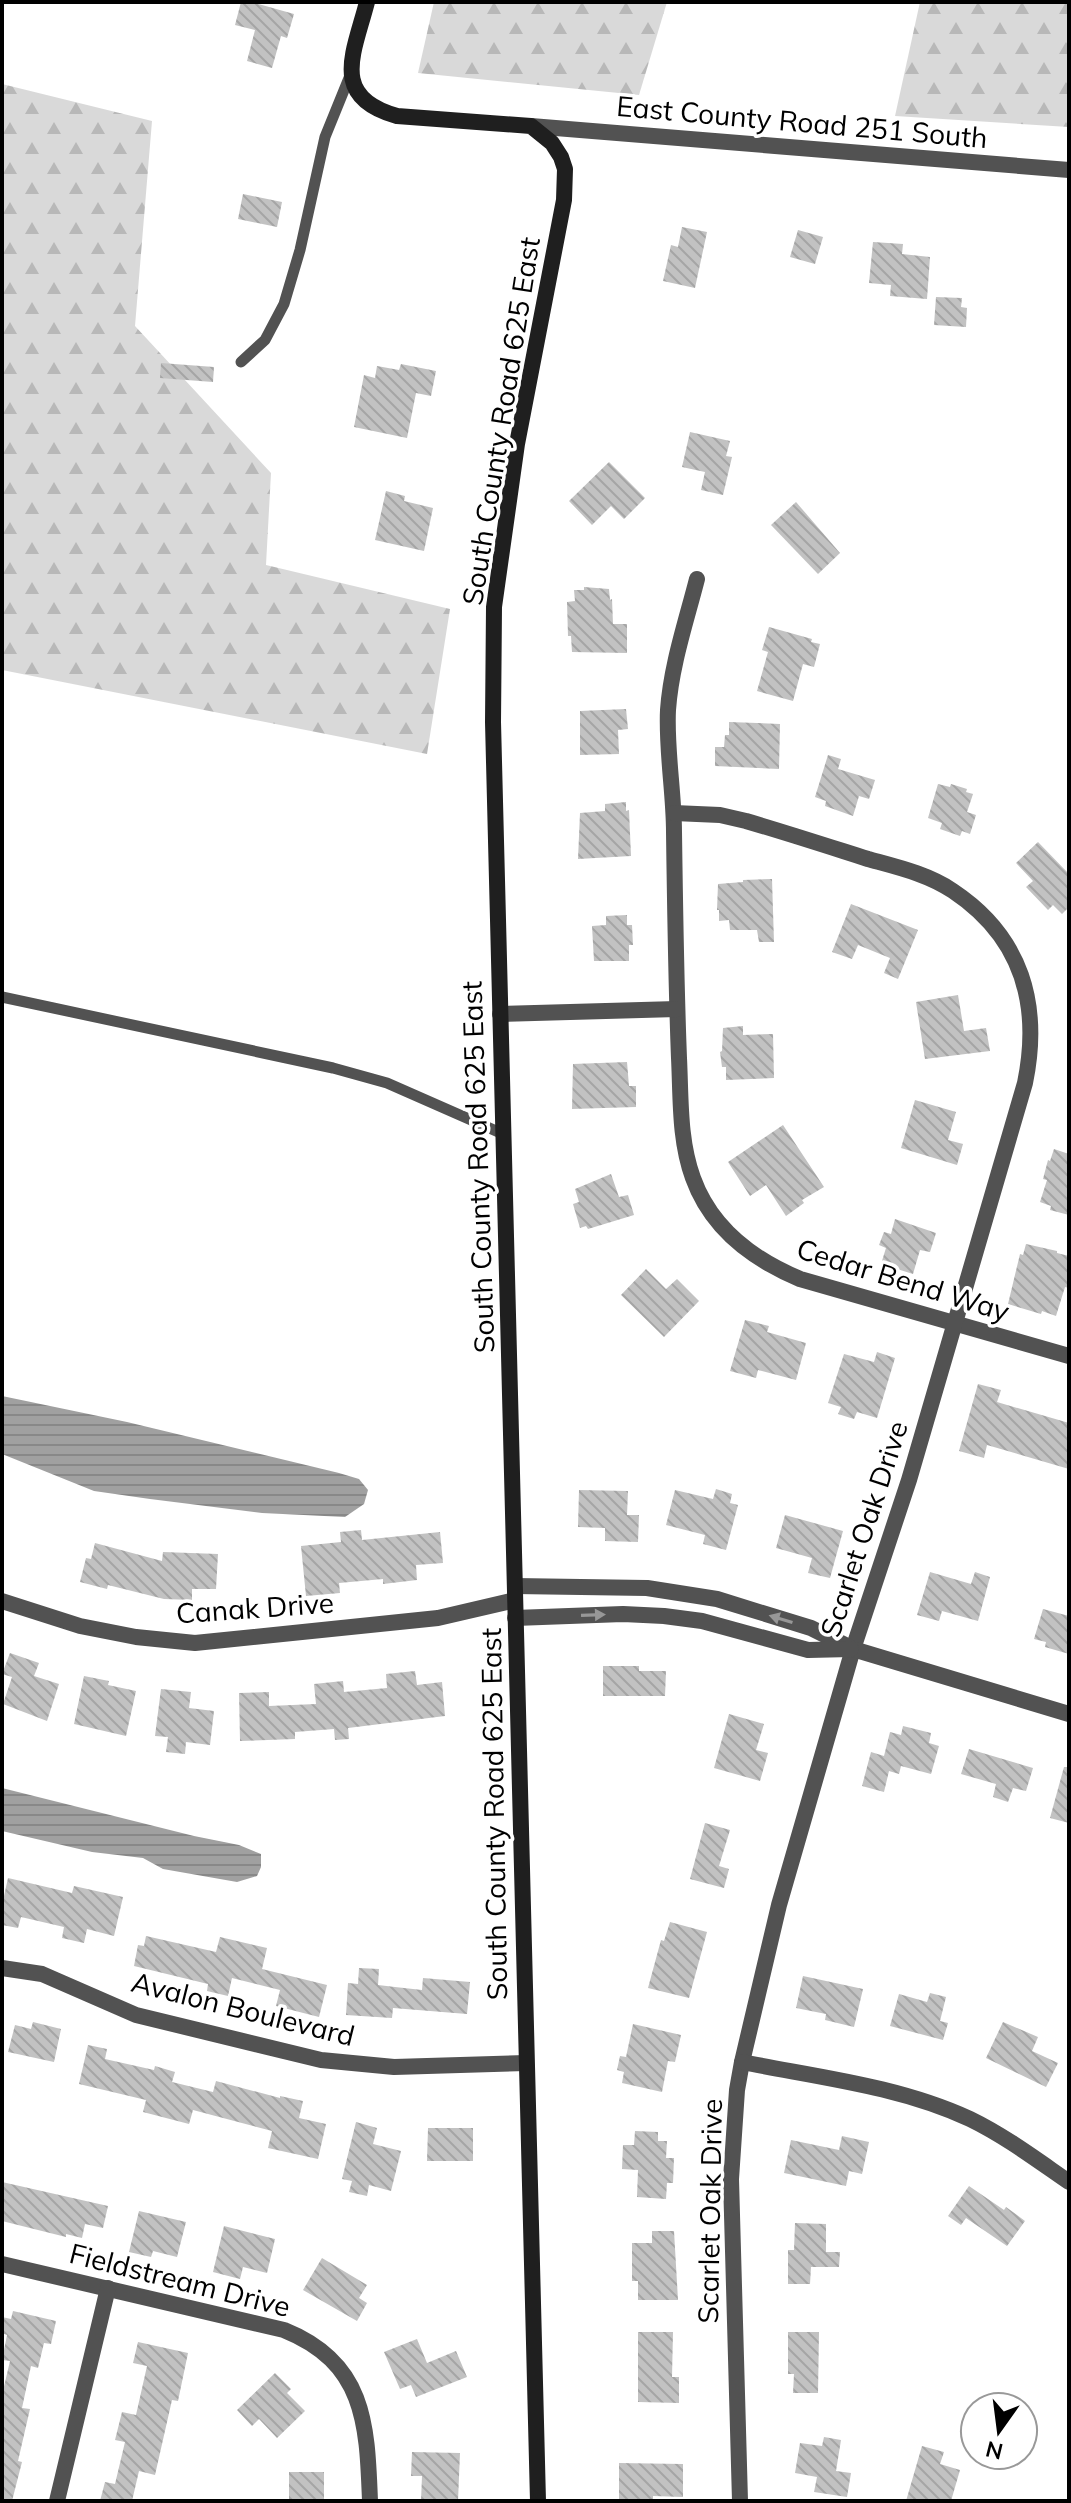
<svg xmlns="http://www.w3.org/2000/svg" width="1071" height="2503" font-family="Mulish,sans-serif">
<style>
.forest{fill:url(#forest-firs)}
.water{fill:url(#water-rules)}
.building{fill:url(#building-back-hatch)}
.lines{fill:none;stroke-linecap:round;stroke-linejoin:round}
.lane{stroke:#525252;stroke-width:11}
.street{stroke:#525252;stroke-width:16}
.secondary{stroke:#1f1f1f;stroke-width:16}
.oneway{fill:#979797}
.labels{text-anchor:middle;stroke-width:7;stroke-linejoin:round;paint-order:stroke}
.street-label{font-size:28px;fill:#000;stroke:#fff}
</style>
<defs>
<pattern id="forest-firs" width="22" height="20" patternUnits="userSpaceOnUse" patternTransform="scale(2)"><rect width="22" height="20" fill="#d9d9d9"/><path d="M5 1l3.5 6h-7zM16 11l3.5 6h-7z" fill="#b8b8b8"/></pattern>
<pattern id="water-rules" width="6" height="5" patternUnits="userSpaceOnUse" patternTransform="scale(2)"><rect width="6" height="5" fill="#a0a0a0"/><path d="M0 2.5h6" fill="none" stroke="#888"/></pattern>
<pattern id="building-back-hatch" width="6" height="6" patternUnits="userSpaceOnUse" patternTransform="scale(2)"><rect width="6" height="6" fill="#c2c2c2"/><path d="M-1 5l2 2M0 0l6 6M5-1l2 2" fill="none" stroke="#a5a5a5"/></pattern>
</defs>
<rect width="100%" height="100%" fill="#fff"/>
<g class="forest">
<polygon points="434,2 667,2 639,95 418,73"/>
<polygon points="920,2 1069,2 1069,127 895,116"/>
<polygon points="2,84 152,121 135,326 271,473 266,565 450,609 427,754 2,670"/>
</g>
<g class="water">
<polygon points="2,1396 127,1422 339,1473 359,1479 368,1490 364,1504 345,1517 262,1513 150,1499 94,1491 2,1454"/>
<polygon points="2,1788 194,1836 239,1845 261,1854 261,1867 257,1876 237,1882 163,1869 143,1858 92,1852 2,1831"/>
</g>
<g class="building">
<polygon points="241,2 251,2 294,14 287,38 281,36 272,68 247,61 255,30 235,25"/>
<polygon points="243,194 282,202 277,227 238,219"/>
<polygon points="682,227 707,232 695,288 663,281 671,245 678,247"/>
<polygon points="798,230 823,237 815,264 790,257"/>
<polygon points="873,242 903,244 902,254 930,257 927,299 890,296 891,285 869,283"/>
<polygon points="936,297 962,298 961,307 967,308 966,327 934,325"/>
<polygon points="161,363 214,367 213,382 160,378"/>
<polygon points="401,364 436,371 431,396 416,393 407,438 354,427 364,375 375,378 377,366 399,370"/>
<polygon points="690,432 730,441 726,456 732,457 723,495 701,490 705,472 682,467"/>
<polygon points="609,462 645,498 624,519 611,506 592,525 569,501"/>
<polygon points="386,491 405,496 404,501 433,508 424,551 375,540"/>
<polygon points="796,502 840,553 818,574 771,525"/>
<polygon points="584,587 609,589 610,600 612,599 613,624 627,624 627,653 572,652 571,636 568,636 567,602 575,601 574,590 584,590"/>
<polygon points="769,627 812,639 811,642 820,644 814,667 803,664 793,701 757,691 768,652 762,650"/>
<polygon points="626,709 628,729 618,730 619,754 580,755 580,711"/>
<polygon points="729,722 780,724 779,769 715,766 715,747 724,747 725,735 729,735"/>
<polygon points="828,755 841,759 838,769 875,780 869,799 859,796 853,816 825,806 826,801 815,797"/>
<polygon points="938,784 950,787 951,784 967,789 966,792 973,794 967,812 976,815 970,834 962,831 960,836 940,829 942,823 928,818"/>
<polygon points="626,802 626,811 629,810 631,856 578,859 580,813 605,811 605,804"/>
<polygon points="1038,842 1069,874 1069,907 1062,914 1053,905 1048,910 1026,887 1033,881 1016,863"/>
<polygon points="772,879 774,942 759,942 757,930 730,930 729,920 719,921 719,910 717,910 718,884 743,882 743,880"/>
<polygon points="851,904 918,930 898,979 884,973 890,958 858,945 852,959 832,952"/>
<polygon points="627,915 627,925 632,925 633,945 629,945 629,961 594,961 592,926 606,925 606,916"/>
<polygon points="958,995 964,1031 986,1028 990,1051 925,1059 916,1002"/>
<polygon points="743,1026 743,1035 773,1034 774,1078 726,1080 726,1067 722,1067 720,1052 722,1051 723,1028"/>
<polygon points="627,1062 629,1086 636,1086 636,1107 572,1109 573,1064"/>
<polygon points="915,1100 956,1112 948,1140 963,1144 957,1165 901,1148"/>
<polygon points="783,1125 824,1187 802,1200 804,1203 786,1216 766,1185 750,1196 728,1162"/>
<polygon points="1054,1149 1069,1154 1069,1215 1050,1210 1051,1206 1040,1202 1047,1180 1043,1179 1048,1160 1050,1161"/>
<polygon points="611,1174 619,1197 628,1195 634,1215 588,1229 586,1226 580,1228 573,1204 579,1202 575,1189"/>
<polygon points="895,1219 936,1233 930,1252 920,1250 913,1274 881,1264 886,1248 879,1245 884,1232 891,1234"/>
<polygon points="1026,1244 1057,1251 1057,1253 1069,1256 1069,1288 1065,1287 1056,1316 1042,1311 1041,1314 1008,1304 1020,1254 1023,1255"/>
<polygon points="646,1269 666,1289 677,1279 699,1301 664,1337 621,1295"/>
<polygon points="745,1320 769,1326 767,1332 806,1343 796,1380 758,1370 756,1378 730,1371"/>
<polygon points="877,1352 895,1358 877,1418 857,1412 854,1419 838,1414 841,1407 828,1403 844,1354 874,1362"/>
<polygon points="978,1384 1001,1390 997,1402 1069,1423 1069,1469 987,1445 984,1458 959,1451"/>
<polygon points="716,1489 732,1494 730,1503 738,1505 726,1550 703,1544 705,1535 666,1525 675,1490 713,1499"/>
<polygon points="579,1490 628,1491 627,1515 639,1515 638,1542 605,1541 605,1528 578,1527"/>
<polygon points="785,1515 843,1531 830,1578 808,1573 812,1558 776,1548"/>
<polygon points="361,1530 362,1540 440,1532 443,1563 416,1565 417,1580 383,1584 383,1579 339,1583 340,1593 306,1596 301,1546 341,1542 340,1532"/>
<polygon points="95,1543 162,1561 163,1552 218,1554 216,1589 192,1589 192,1600 164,1599 108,1585 107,1589 80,1582 86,1558 91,1559"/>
<polygon points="930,1572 971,1584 975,1572 990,1577 978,1621 942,1611 939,1621 917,1615"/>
<polygon points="1043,1609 1069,1616 1069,1654 1045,1647 1046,1642 1034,1639"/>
<polygon points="10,1653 39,1663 34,1676 59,1684 47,1721 3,1704 12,1677 2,1674"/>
<polygon points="603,1666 639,1666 639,1671 666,1671 665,1696 603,1696"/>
<polygon points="415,1671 417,1685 442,1682 445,1716 348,1728 349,1739 335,1740 334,1729 295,1732 295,1739 240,1741 239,1693 269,1692 269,1706 316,1704 314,1684 343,1681 344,1692 387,1688 386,1674"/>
<polygon points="84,1676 109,1681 108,1685 136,1691 126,1736 74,1724"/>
<polygon points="161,1689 191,1692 189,1708 214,1711 210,1745 186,1742 185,1754 166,1752 168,1737 155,1736"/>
<polygon points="729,1714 764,1724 756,1750 768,1753 760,1781 714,1768"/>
<polygon points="903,1726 931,1733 929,1743 939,1746 931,1774 901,1766 899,1774 889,1771 884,1792 862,1786 871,1752 884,1756 890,1732 901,1735"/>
<polygon points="969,1749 1033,1768 1026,1791 1013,1788 1008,1802 993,1797 996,1784 961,1774"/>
<polygon points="1064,1767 1069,1767 1069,1823 1050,1818"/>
<polygon points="705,1823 730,1830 719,1866 729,1869 724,1888 690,1879"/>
<polygon points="8,1878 72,1893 74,1886 123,1897 114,1936 87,1929 84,1943 62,1938 64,1927 21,1917 18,1928 2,1925 2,1905"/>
<polygon points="670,1922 707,1932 689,1998 648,1988 661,1940 664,1941"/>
<polygon points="146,1936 216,1952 220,1937 267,1948 262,1969 327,1985 319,2017 276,2006 280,1990 232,1978 228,1996 207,1991 208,1984 134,1966 138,1945 144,1946"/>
<polygon points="359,1968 379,1969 378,1985 395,1987 422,1990 423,1978 470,1982 467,2014 393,2008 392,2018 346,2015 348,1983 358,1984"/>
<polygon points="803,1976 863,1989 854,2027 825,2020 826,2014 796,2008"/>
<polygon points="930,1993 946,1997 940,2021 948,2023 943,2040 890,2026 899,1994 927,2002"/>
<polygon points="33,2022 61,2029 54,2062 8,2052 15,2025 31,2029"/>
<polygon points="1003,2022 1038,2037 1032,2051 1058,2063 1046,2087 986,2058"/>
<polygon points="633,2024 681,2035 675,2062 668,2061 662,2092 622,2083 624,2072 617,2070 620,2056 626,2057"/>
<polygon points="88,2045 107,2049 105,2059 154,2070 155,2066 175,2072 172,2082 213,2092 216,2081 280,2098 280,2096 303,2101 299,2118 326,2124 318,2159 268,2148 272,2131 193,2110 189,2124 143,2112 146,2100 79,2084"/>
<polygon points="356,2122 377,2128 373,2144 401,2151 391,2191 369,2185 367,2196 349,2192 352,2181 342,2179"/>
<polygon points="428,2128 473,2128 473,2161 427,2161"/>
<polygon points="635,2131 658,2132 658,2141 667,2141 666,2158 674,2158 673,2183 667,2183 666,2199 637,2197 638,2170 622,2169 623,2145 634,2145"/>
<polygon points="842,2136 869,2142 862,2174 849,2171 846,2186 784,2173 791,2140 839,2150"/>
<polygon points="2,2182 108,2206 103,2228 85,2224 82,2238 66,2234 66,2237 2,2221"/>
<polygon points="969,2186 1004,2210 1006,2207 1025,2221 1007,2246 966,2218 961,2225 948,2216"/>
<polygon points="139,2211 186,2222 177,2257 153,2251 151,2257 129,2252"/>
<polygon points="795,2223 826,2224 826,2252 840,2252 839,2267 811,2267 810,2284 788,2284 788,2250 794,2250"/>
<polygon points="224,2226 275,2239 267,2273 243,2267 240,2279 213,2272"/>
<polygon points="652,2231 674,2231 678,2300 638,2300 638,2281 632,2281 632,2243 652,2243"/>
<polygon points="322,2258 367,2285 359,2298 367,2303 357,2321 303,2290"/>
<polygon points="13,2311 56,2321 51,2344 44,2343 38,2368 31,2366 22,2408 30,2409 18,2461 22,2462 12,2501 2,2501 2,2395 10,2361 2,2360 7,2335 2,2333 2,2317 11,2319"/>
<polygon points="638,2332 673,2332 672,2377 679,2377 679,2403 638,2402"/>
<polygon points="788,2332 819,2332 818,2393 793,2393 794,2374 788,2374"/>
<polygon points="417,2339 427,2363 456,2351 467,2377 416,2397 411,2385 400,2389 384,2352"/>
<polygon points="138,2342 188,2353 178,2401 172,2400 155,2475 139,2471 132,2501 100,2501 105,2482 115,2484 125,2442 115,2440 122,2412 136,2415 147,2366 133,2363"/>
<polygon points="275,2373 291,2389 287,2393 305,2411 277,2438 259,2419 252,2426 237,2410"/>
<polygon points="824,2437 841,2440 836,2471 851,2473 847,2497 814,2492 817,2477 795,2473 800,2443 822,2446"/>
<polygon points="922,2446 944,2452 940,2464 960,2470 951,2501 906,2501"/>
<polygon points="412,2452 460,2453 458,2501 421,2501 422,2476 411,2476"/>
<polygon points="619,2463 683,2464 683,2497 653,2496 653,2501 619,2501"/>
<rect x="289" y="2472" width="35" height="29"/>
</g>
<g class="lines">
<g class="lane">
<polyline points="241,362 265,340 284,304 300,250 325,137 351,73"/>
<polyline points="2,997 333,1068 387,1083 503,1134"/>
</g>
<g class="street">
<polyline points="531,126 1069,170"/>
<path d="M697,579C686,622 671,666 668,710C666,749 674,793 674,832C675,907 676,982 679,1058C681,1098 679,1140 693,1178C711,1228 752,1259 800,1279L1069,1356"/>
<path d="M674,813L720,815L746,821C787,833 827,846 868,859C897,867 928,874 953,891C1022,937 1041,1005 1025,1083L909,1480L853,1649L779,1905L742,2062L737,2090L731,2179L740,2501"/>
<polyline points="500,1014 677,1009"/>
<polyline points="515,1586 647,1588 717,1599 811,1628 853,1649 1069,1714"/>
<polyline points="2,1601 80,1626 136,1637 195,1643 438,1618 515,1600"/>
<polyline points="515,1618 623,1614 664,1616 702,1621 808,1650 851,1649"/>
<polyline points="2,1968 42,1974 136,2015 321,2060 394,2067 526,2063"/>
<path d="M742,2062C817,2077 899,2086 970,2119C1005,2136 1037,2160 1069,2182"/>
<path d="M2,2264L284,2330C366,2363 367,2425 370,2501"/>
<polyline points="57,2501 108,2288"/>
</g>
<path class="secondary" d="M367,2C354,53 329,97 397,116L531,126L552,143L561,157L565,169L564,200L517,444L494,607L493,722L538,2501"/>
</g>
<defs><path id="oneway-solid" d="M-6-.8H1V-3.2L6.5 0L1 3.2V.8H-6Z" transform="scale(2)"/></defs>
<g class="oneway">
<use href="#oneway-solid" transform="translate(593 1615) rotate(-2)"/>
<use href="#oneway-solid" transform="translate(781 1619) rotate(-163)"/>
</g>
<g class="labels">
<g class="street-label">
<text transform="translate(802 122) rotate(5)" y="10">East County Road 251 South</text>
<text transform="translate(501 421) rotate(-81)" y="10">South County Road 625 East</text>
<text transform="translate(478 1167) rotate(-92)" y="10">South County Road 625 East</text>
<text transform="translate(903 1280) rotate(17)" y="10">Cedar Bend Way</text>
<text transform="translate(864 1529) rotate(-72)" y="10">Scarlet Oak Drive</text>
<text transform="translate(255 1608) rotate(-4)" y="10">Canak Drive</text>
<text transform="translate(494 1814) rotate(-91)" y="10">South County Road 625 East</text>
<text transform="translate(243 2009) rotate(14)" y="10">Avalon Boulevard</text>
<text transform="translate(710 2211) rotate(-89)" y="10">Scarlet Oak Drive</text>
<text transform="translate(180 2280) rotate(14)" y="10">Fieldstream Drive</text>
</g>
</g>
<rect width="1071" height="2503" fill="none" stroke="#000000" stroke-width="8"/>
<g transform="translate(999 2431) rotate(194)"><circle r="38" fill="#ffffff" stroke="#999999" stroke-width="2"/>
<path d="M0-6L14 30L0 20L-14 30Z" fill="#000000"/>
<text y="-12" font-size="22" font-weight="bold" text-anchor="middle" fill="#000000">N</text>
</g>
</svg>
